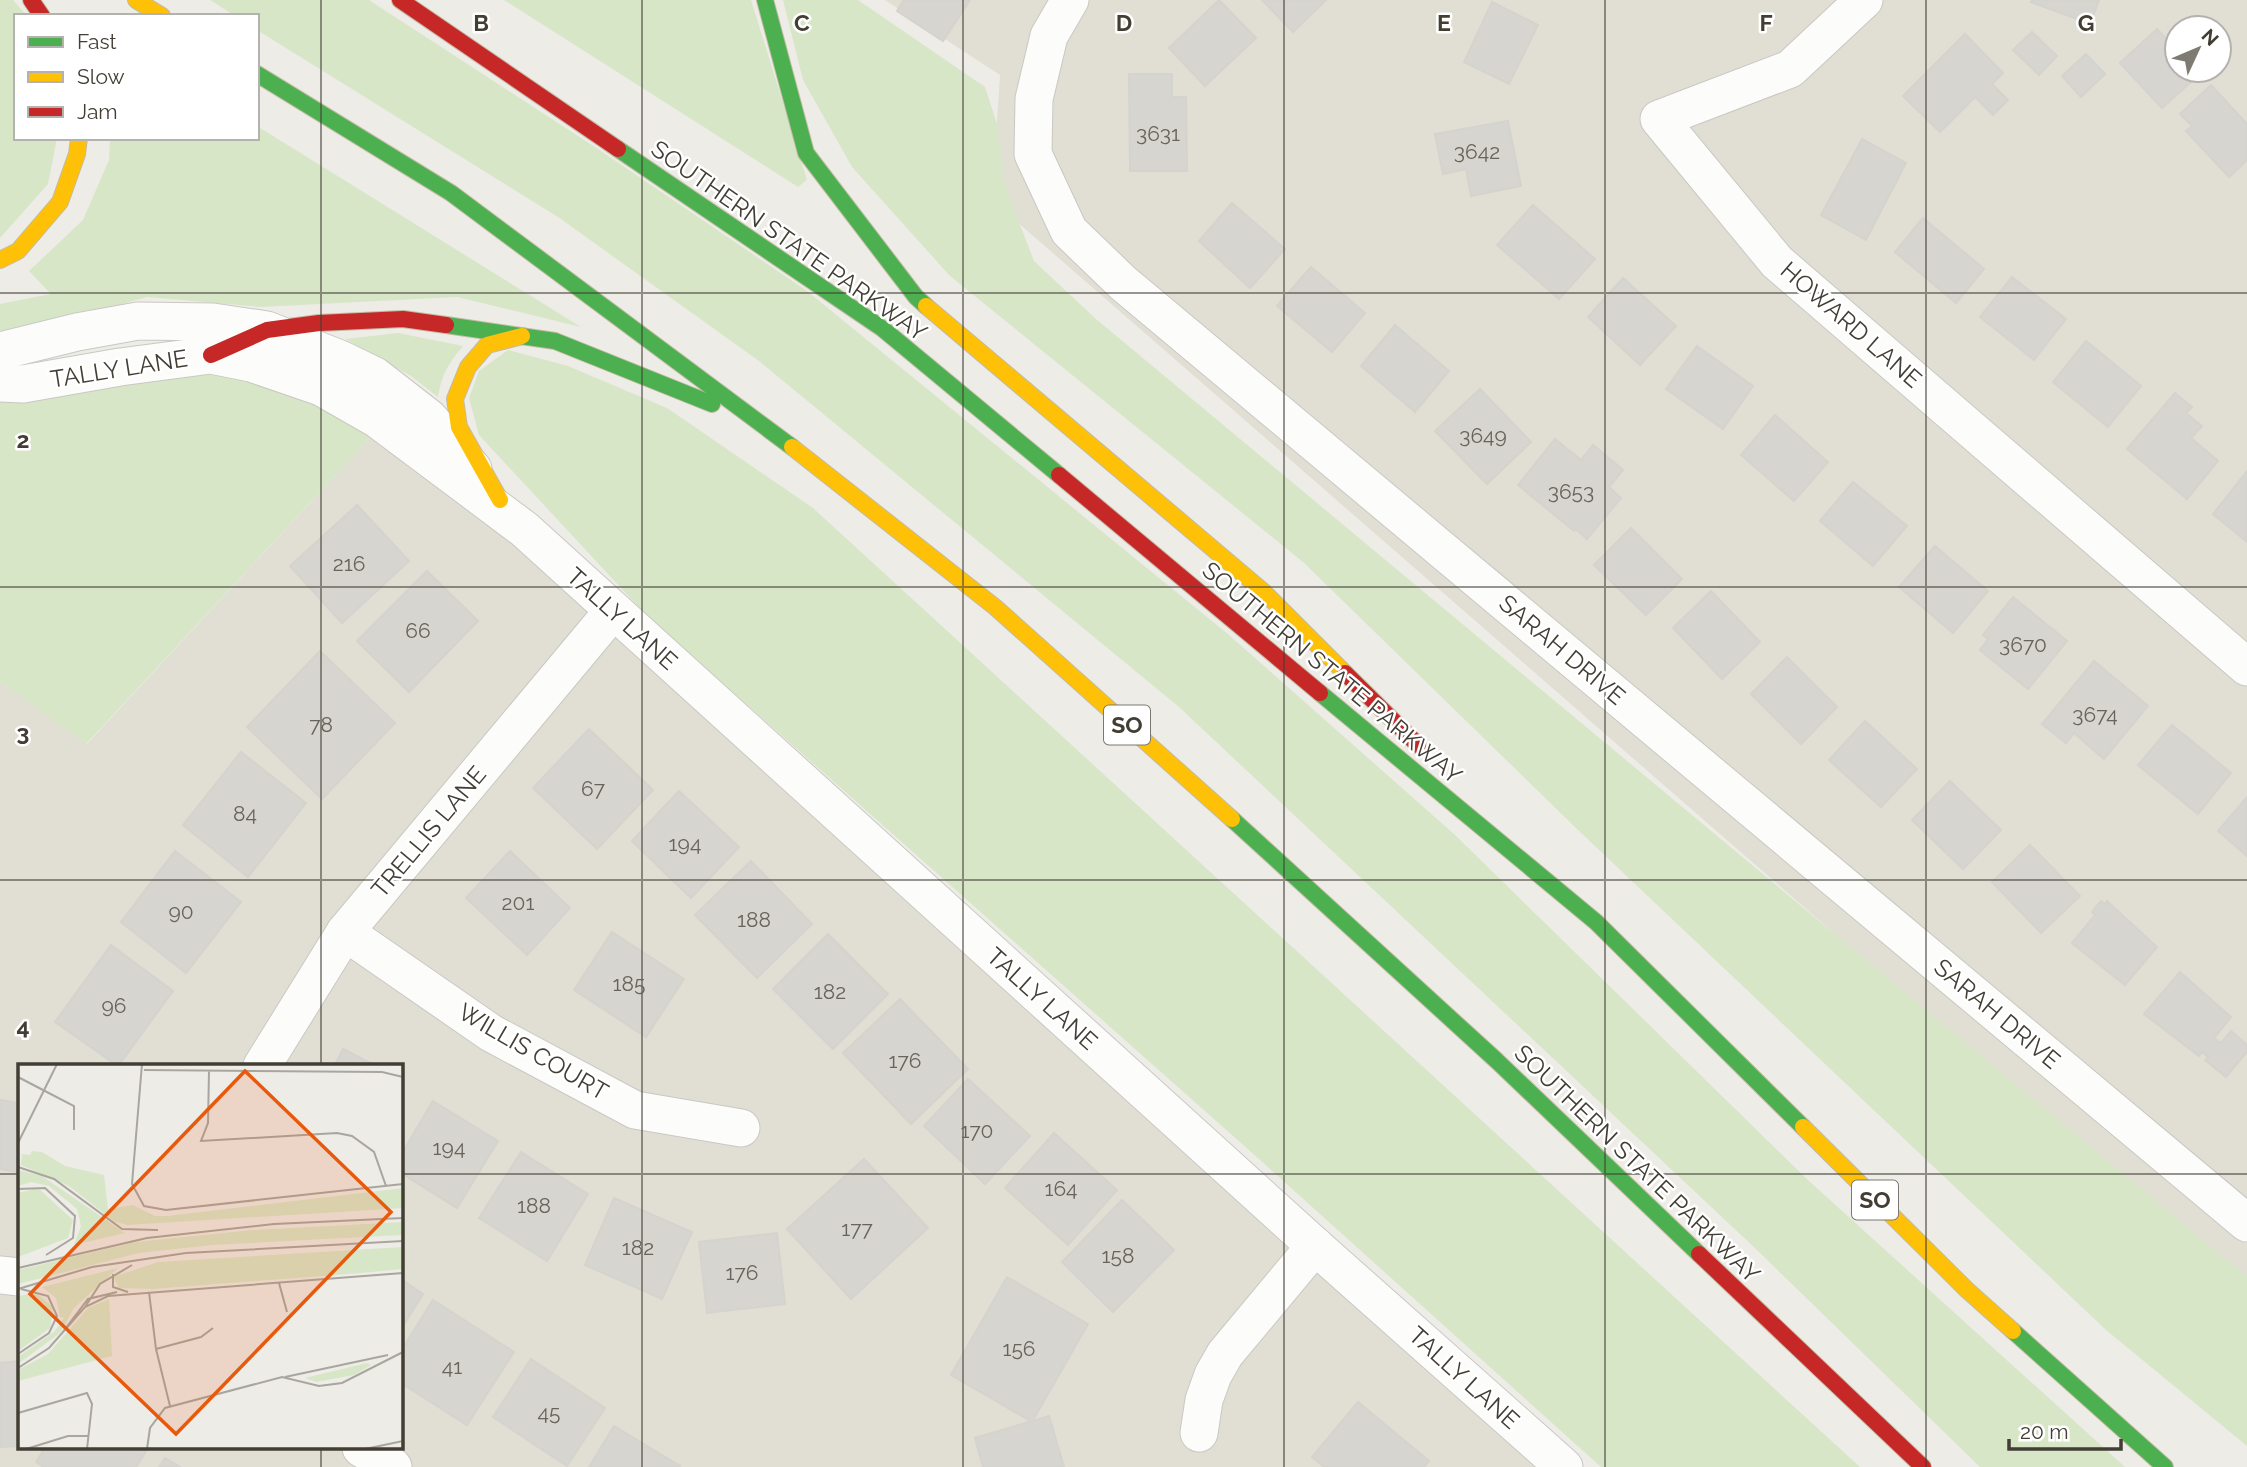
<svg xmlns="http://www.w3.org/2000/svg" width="2247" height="1467" font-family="Raleway,sans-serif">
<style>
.residential{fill:#e1ded4;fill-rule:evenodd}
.green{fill:#d8e6c8}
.building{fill:#d7d5cf;stroke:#d5d3cd;stroke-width:2}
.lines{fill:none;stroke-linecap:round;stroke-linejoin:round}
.street-casing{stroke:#c9c8c3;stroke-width:39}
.fast-casing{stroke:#c3bba4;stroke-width:18}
.slow-casing{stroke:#c3bba4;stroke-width:18}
.jam-casing{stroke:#c3bba4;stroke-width:18}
.street{stroke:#fcfcfb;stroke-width:37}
.fast{stroke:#4caf50;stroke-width:16}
.slow{stroke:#ffc107;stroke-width:16}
.jam{stroke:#c62828;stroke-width:16}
.grid{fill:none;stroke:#423e34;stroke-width:2;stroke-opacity:0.55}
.labels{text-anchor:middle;stroke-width:5;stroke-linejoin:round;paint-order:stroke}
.number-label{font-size:21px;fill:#68645c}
.shield{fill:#fff;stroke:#7b7871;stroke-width:2}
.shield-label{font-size:23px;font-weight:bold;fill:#423e34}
.street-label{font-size:24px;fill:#423e34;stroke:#fff}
.inset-road{fill:none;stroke:#a9a69f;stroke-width:2}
.view{fill:#e8590c;fill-opacity:0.15;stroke:#e8590c;stroke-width:3.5}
.inset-edge{fill:none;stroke:#423e34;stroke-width:3.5}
.grid-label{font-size:23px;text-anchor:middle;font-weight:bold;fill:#423e34;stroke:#fff;stroke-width:5;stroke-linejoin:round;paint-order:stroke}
</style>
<rect width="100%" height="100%" fill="#edece7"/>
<g class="residential">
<path d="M885,0H2247V1293L992,200L1000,75ZM2177,28H2219V70H2177Z"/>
<path d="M372,436L514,538L1556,1467H0V681L87,744ZM19,1066H401V1448H19Z"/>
</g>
<g class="green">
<polygon points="0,0 13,0 27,16 16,16 16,138 57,138 48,184 0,238"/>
<polygon points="210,0 369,0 598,149 807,291 1229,635 1454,834 1809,1181 2125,1467 1980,1467 1757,1250 1179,707 759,361 558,217 257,30 257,16 235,16"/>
<polygon points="504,0 751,0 807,180 798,187"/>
<polygon points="783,0 858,0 985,87 997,124 1005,186 1034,261 1096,319 2247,1277 2247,1446 2106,1330 1578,830 1303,562 950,276 852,167 803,80"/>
<polygon points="257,126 581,327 457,297 261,307 147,297 0,338 0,304 51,294 29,271 83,220 109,160 110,138 257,138"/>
<path d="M398,333L463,346C448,364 442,374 438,397L411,376L345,339Z"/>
<polygon points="508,350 568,366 667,408 813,508 1860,1467 1601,1467 1250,1151 647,616 479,435 469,398 479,371"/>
<polygon points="219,374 300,396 372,436 86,744 0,681 0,393"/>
</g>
<g class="building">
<polygon points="904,0 970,0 943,41 897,11"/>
<polygon points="1219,0 1256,38 1205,86 1169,48"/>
<polygon points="1262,0 1326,0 1293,32"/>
<polygon points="2032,0 2099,0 2090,24 2031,2"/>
<polygon points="1492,2 1538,25 1509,84 1464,62"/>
<polygon points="2157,29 2172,45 2177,40 2177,70 2204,70 2162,108 2120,63"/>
<polygon points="2032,32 2057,56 2039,75 2013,50"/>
<polygon points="1965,34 2003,73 1992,84 2008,100 1993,115 1975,97 1940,132 1903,96"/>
<polygon points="2086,54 2105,74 2081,97 2062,76"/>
<polygon points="1129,74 1172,74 1172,97 1186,97 1187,171 1130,171"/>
<polygon points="2211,85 2247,124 2247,160 2229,177 2186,131 2192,126 2180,114"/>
<polygon points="1508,121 1521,186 1471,196 1466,169 1443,174 1435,134"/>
<polygon points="1862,139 1906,163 1866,240 1821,215"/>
<polygon points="1232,203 1285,249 1250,288 1199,241"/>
<polygon points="1533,205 1595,259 1559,299 1497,245"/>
<polygon points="1923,218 1984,269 1956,303 1895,252"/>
<polygon points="1311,267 1365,313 1332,352 1277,306"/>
<polygon points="2012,277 2066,319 2034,360 1980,317"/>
<polygon points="1623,278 1676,326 1640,365 1588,317"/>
<polygon points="1395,325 1449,371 1415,412 1361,366"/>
<polygon points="2086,341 2141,386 2108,427 2053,382"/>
<polygon points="1697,346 1753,386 1723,429 1666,389"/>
<polygon points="1480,389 1531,442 1487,484 1435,431"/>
<polygon points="2175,393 2192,407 2186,413 2202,426 2191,438 2218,461 2187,499 2127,449"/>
<polygon points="1775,415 1828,462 1794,501 1741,455"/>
<polygon points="1555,439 1581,460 1593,445 1623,470 1609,487 1621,498 1587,539 1576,529 1574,531 1518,485"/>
<polygon points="2247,471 2247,542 2213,514"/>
<polygon points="1853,482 1907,526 1873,566 1820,521"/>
<polygon points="357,505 409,561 342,623 290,566"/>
<polygon points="1631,528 1682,579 1646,615 1594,565"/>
<polygon points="1935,546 1988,591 1953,633 1899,587"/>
<polygon points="427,571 478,621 409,692 357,641"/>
<polygon points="1711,591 1760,642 1722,679 1673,628"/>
<polygon points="2013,597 2067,641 2028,689 1980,650 1988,639 1983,635"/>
<polygon points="320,651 395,723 322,799 247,727"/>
<polygon points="1787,657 1837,707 1801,744 1751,694"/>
<polygon points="2094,661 2148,706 2104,759 2074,733 2066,743 2042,724"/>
<polygon points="1865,721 1917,769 1881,807 1829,760"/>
<polygon points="2172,725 2231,773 2198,814 2138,765"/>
<polygon points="589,729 653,790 597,849 533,788"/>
<polygon points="241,752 306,803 248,877 183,825"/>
<polygon points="1950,781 2001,830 1963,869 1912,820"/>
<polygon points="679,791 739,847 691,898 632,841"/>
<polygon points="2247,797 2247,856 2218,831"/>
<polygon points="2030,845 2080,896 2041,933 1992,882"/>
<polygon points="175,851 241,902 186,973 121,922"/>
<polygon points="510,851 570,908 527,955 466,898"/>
<polygon points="751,861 812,924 757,978 695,915"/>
<polygon points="2101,901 2105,904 2107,901 2157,947 2125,985 2072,943 2095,915 2092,912"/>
<polygon points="612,932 684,979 646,1037 574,990"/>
<polygon points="828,934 888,994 833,1049 773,989"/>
<polygon points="111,945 173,991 118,1066 55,1022"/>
<polygon points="2180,972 2231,1017 2214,1038 2221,1043 2231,1031 2247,1045 2247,1052 2226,1077 2205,1060 2208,1057 2202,1052 2199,1056 2144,1014"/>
<polygon points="900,999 968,1069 911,1124 843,1053"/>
<polygon points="343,1049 376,1066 334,1066"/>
<polygon points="968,1079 1030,1136 985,1184 924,1126"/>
<polygon points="0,1100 19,1103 19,1172 0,1169"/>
<polygon points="433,1101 498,1141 457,1208 401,1173 401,1155"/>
<polygon points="1054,1133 1117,1190 1068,1245 1005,1188"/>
<polygon points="521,1152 588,1194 547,1261 479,1218"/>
<polygon points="864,1159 928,1228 851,1299 787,1229"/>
<polygon points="614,1198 692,1232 662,1299 585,1265"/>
<polygon points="1122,1200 1174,1250 1113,1312 1062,1262"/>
<polygon points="777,1233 785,1304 707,1313 699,1242"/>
<polygon points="1007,1277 1088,1324 1032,1422 951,1375"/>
<polygon points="401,1279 423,1294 401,1329"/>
<polygon points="433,1300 514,1352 467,1425 401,1383 401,1351"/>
<polygon points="531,1359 605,1408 567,1466 493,1417"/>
<polygon points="19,1361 19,1446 0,1447 0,1363"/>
<polygon points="1358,1402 1429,1461 1424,1467 1324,1467 1312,1457"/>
<polygon points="1049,1416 1064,1467 983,1467 975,1438"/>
<polygon points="614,1426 680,1466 679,1467 589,1467"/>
<polygon points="45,1448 148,1448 136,1467 44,1467 36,1462"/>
<polygon points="165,1458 180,1467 159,1467"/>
</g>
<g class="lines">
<defs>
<g id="street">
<polyline points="1070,0 1049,36 1034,99 1033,154 1069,231 1123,283 2247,1223"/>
<polyline points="1864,0 1790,69 1659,119 1777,262 2247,667"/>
<polyline points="0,351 77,332 138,321 213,322 267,330 340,359 375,376 429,418 473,469"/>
<polyline points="0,383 23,384 120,367 211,355 251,363 321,387 377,419 524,529 1315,1246 1564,1467"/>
<polyline points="345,932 491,1033 635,1110 741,1128"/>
<polyline points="262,1066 345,932 613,611"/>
<polyline points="0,1275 19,1277"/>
<polyline points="1199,1433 1204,1400 1213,1375 1225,1354 1315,1246"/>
<polyline points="361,1448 393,1467"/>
</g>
<g id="fast">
<polyline points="765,0 806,153 916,297 926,306"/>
<polyline points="257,74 451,193 792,447"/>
<polyline points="618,149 883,329 1059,475"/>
<polyline points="446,325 555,341 712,404"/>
<polyline points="1320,693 1596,922 1803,1127"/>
<polyline points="1232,819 1497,1061 1699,1254"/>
<polyline points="2013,1331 2165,1467"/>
</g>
<g id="slow">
<polyline points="136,0 162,16"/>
<polyline points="0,260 18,251 60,202 77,154 79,138"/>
<polyline points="926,306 1264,592 1345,673"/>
<polyline points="792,447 995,607 1232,819"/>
<polyline points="500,500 459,427 455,399 468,367 487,345 522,336"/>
<polyline points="1803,1127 1967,1290 2013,1331"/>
</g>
<g id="jam">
<polyline points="31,0 42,16"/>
<polyline points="400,0 618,149"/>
<polyline points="211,355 267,330 319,323 403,319 446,325"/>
<polyline points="1059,475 1320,693"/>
<polyline points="1345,673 1418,745"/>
<polyline points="1699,1254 1923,1467"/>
</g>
</defs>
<use href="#street" class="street-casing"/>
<use href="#fast" class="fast-casing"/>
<use href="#slow" class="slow-casing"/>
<use href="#jam" class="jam-casing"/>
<use href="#street" class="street"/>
<use href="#fast" class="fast"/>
<use href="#slow" class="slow"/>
<use href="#jam" class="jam"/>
</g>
<path class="grid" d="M321,0V1066M642,0V1467M963,0V1467M1284,0V1467M1605,0V1467M1926,0V1467M0,293H2247M0,587H2247M0,880H2247M0,1174H19M401,1174H2247M321,1448V1467"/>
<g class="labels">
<g class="number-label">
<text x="1158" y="141">3631</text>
<text x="1477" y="159">3642</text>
<text x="1483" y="443">3649</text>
<text x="1571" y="499">3653</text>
<text x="349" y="571">216</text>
<text x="418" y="638">66</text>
<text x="2023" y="652">3670</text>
<text x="2095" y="722">3674</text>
<text x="321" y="732">78</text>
<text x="593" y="796">67</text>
<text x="245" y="821">84</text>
<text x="685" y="851">194</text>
<text x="518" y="910">201</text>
<text x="181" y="919">90</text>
<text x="754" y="927">188</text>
<text x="629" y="991">185</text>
<text x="830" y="999">182</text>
<text x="114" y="1013">96</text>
<text x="905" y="1068">176</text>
<text x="977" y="1138">170</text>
<text x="449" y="1155">194</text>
<text x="1061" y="1196">164</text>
<text x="534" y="1213">188</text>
<text x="857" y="1236">177</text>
<text x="638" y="1255">182</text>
<text x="1118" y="1263">158</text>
<text x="742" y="1280">176</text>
<text x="1019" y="1356">156</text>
<text x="452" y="1374">41</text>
<text x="549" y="1420">45</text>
</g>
<g class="shield">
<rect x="1104" y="705.5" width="46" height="39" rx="5"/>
<rect x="1852" y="1180.5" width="46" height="39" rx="5"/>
</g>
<g class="shield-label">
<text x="1127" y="733">SO</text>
<text x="1875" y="1208">SO</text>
</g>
<g class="street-label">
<text transform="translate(789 241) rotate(35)" y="8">SOUTHERN STATE PARKWAY</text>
<text transform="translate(1851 325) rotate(41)" y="8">HOWARD LANE</text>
<text transform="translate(119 369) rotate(-9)" y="8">TALLY LANE</text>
<text transform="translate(622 619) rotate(42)" y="8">TALLY LANE</text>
<text transform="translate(1562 650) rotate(40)" y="8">SARAH DRIVE</text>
<text transform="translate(1332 673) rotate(40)" y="8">SOUTHERN STATE PARKWAY</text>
<text transform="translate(429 832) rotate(-50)" y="8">TRELLIS LANE</text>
<text transform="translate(1042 999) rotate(42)" y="8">TALLY LANE</text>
<text transform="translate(1997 1014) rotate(40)" y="8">SARAH DRIVE</text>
<text transform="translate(533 1052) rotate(30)" y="8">WILLIS COURT</text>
<text transform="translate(1637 1164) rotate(44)" y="8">SOUTHERN STATE PARKWAY</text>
<text transform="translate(1464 1378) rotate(42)" y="8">TALLY LANE</text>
</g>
</g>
<g transform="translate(18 1064)">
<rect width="385" height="385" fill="#edece7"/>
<path d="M14,87L24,88L47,102L86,111L90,145L115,141L137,152H149L385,124V144L110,161L97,158L51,122L3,101L4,90L12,91ZM0,106L24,112L107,169L56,181L63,162L59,145L31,122L13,118L0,122ZM20,124L55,156L50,174L0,193V129ZM385,158V171L195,181L121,189L0,220V206L118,178L234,166ZM385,183V205L343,209L135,225L101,224L95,213L140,198ZM100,204L56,244L42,269L0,300V293L36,268L46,254L42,253L38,234L24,223ZM18,229L35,243L32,264L0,287V232ZM91,235L94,292L0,317V306L30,290L70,244ZM349,299L353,301L336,311L298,318L287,314Z" fill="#d8e6c8"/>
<path class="inset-road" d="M124,0L114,120L126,142L148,146L385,120M126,6L364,8L385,13M191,7L190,59L183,77L319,69L334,72L356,88L368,122M0,13L25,26M25,26L56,42V66M0,79L39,0M0,103L36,115L104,165L140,166M0,125L27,124L57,152L55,174L28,191M0,204L129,174L256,160L385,154M95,210V223L110,228M261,219L269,248M0,225L74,203L168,189L385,177M131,228L138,285L152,342M67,243L82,220L114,201M44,269L70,235L99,228M138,285L183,273L195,264M0,290L31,269L39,252L30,232L3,225M0,304L31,284L67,243L90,232L385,209M267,313L370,291M0,349L69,329L74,340L69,385M8,385L50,372H71M129,385L132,364L147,344L264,313L301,322L324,319L385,288M347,385L385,377"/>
<path class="view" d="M227,7L373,148L158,370L12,230Z"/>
<rect width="385" height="385" class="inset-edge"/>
</g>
<g class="grid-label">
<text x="481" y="31">B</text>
<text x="802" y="31">C</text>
<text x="1124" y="31">D</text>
<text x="1444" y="31">E</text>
<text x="1766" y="31">F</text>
<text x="2086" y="31">G</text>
<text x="23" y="448">2</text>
<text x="23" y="741">3</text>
<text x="23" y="1035">4</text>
</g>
<rect x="14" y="14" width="245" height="126" fill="#ffffff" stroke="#b3b2ae" stroke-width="2"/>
<rect x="28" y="37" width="35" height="10" fill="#4caf50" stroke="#b3b2ae" stroke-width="2"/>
<text x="77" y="49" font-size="21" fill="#423e34">Fast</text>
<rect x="28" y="72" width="35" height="10" fill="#ffc107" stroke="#b3b2ae" stroke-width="2"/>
<text x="77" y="84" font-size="21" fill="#423e34">Slow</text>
<rect x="28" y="107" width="35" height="10" fill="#c62828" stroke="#b3b2ae" stroke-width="2"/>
<text x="77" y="119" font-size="21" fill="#423e34">Jam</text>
<g transform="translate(2198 49) rotate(46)"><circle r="33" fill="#ffffff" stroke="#b3b2ae" stroke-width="2"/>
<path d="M0-5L12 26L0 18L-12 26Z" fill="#7e7b73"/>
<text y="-10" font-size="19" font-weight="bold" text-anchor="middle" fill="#423e34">N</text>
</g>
<path d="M2009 1439v10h112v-10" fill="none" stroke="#423e34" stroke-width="3.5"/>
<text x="2020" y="1439" font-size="21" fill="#423e34" stroke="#ffffff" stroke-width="5" paint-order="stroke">20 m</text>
</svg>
